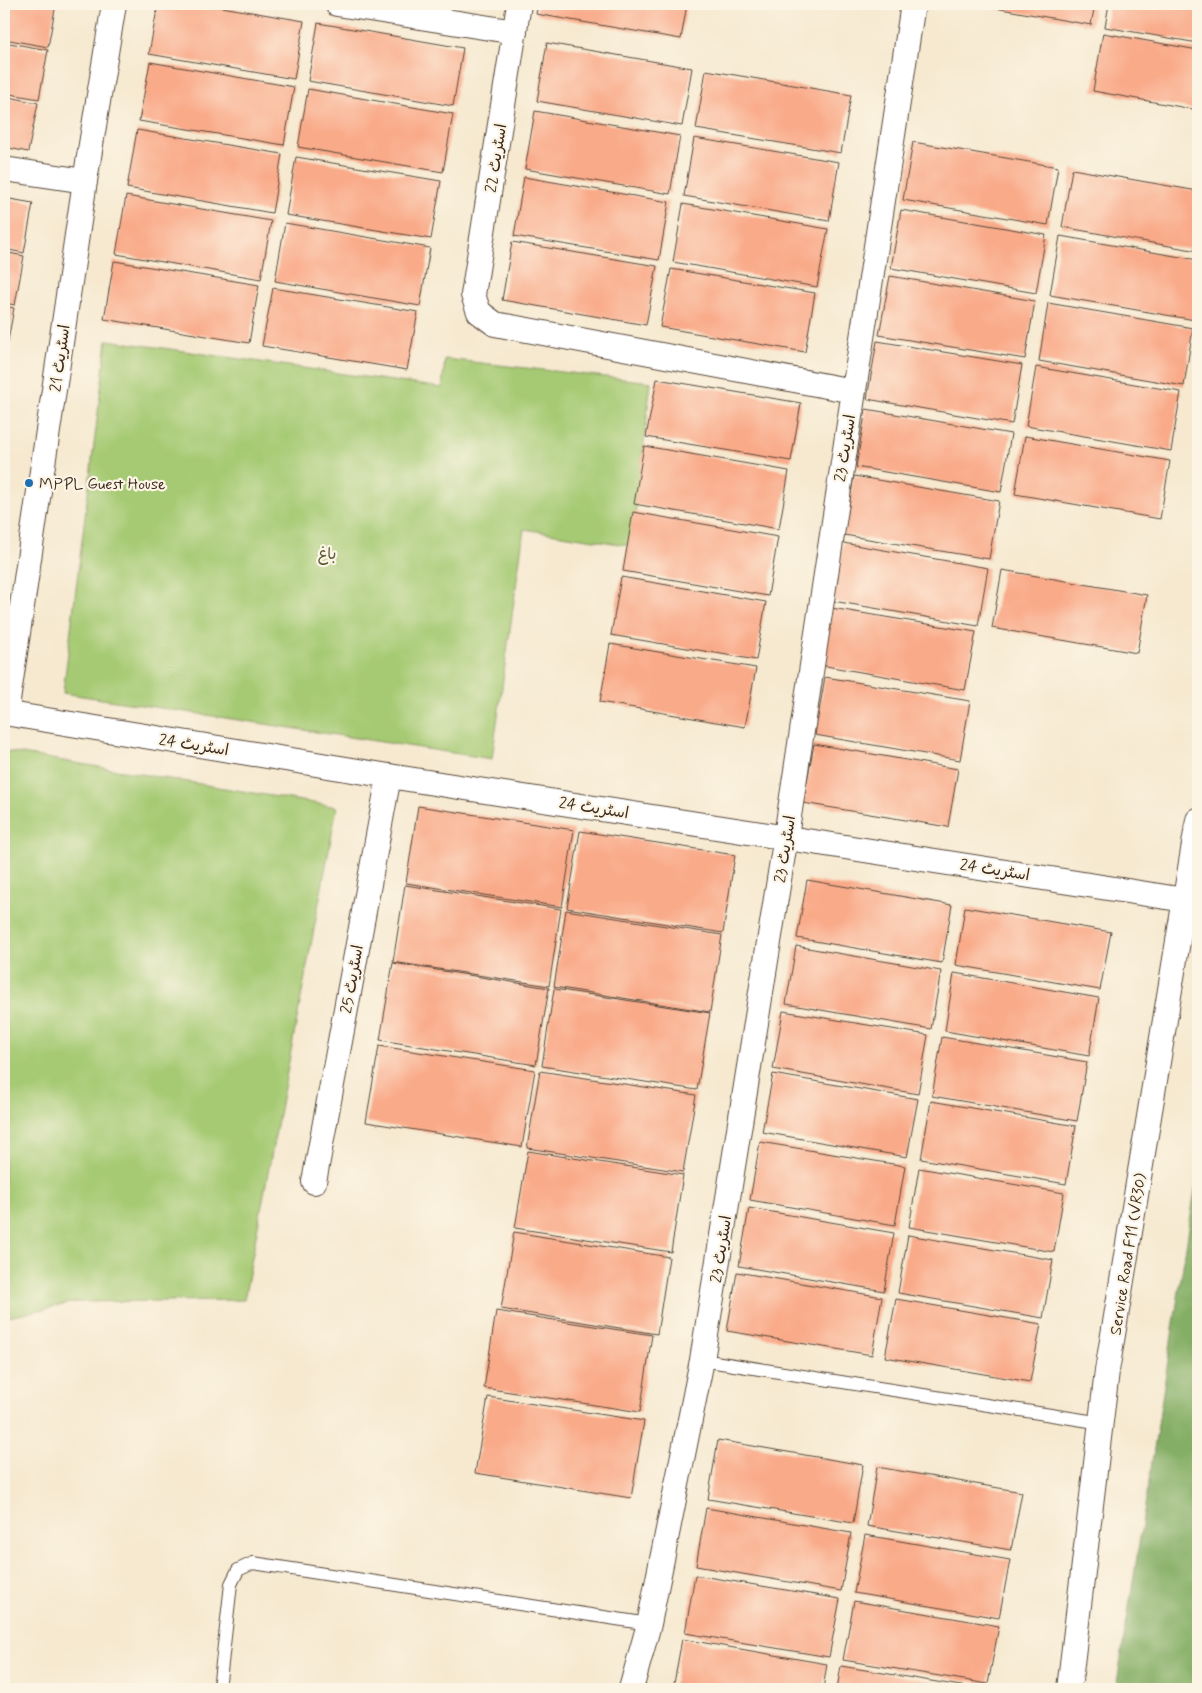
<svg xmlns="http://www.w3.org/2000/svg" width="1202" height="1693" font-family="Mynerve,'Playpen Sans Arabic',sans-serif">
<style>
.green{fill:#a6ca73;stroke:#707a48}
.forest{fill:#84ae65;stroke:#606c42}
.building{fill:#f9aa89}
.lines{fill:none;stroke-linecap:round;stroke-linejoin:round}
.service-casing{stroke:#574739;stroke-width:14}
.minor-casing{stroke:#574739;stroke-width:26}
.service{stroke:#fff;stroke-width:12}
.minor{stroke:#fff;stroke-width:24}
.poi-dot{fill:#1f6fb2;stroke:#fcf5e5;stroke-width:2}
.labels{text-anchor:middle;stroke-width:4.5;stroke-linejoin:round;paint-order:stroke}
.street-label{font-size:16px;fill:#3b2a1e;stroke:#fcf5e5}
.poi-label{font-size:16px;fill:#3b2a1e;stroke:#fcf5e5;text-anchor:start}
.park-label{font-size:16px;fill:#5b5a38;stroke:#fcf5e5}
</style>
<rect width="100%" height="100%" fill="#fcf5e5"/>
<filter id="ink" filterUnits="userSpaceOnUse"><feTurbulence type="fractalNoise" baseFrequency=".02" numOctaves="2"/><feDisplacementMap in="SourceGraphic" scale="10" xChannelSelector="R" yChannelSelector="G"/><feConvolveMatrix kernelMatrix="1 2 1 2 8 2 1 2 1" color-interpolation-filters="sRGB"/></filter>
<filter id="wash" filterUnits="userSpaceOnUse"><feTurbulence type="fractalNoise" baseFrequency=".0096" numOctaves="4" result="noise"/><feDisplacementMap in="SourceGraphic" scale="20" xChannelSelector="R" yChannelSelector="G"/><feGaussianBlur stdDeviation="1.12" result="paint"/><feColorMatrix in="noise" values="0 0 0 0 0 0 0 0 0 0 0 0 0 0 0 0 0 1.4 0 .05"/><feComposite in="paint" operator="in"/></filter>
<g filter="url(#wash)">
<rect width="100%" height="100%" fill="#f6e9d0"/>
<g class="green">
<polygon points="107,340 442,388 445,359 651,382 632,546 524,529 492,759 63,693"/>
<polygon points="4,751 337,807 244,1300 76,1302 4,1318"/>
</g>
<polygon class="forest" points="1198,1171 1198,1689 1116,1689"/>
<g id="blocks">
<g class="building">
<polygon points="4,4 56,4 48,47 4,39"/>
<polygon points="158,4 204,4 304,21 294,79 149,54"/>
<polygon points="538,4 687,4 681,39 536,14"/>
<polygon points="973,4 1095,4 1091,25"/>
<polygon points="1109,4 1198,4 1198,43 1105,27"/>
<polygon points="318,23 463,48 453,106 308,81"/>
<polygon points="1103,33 1198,50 1198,110 1093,91"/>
<polygon points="4,42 48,50 39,99 4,93"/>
<polygon points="547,43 692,68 682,126 537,101"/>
<polygon points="150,62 294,87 284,145 139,121"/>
<polygon points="706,70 851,95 841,153 696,129"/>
<polygon points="308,89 453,114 443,172 298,147"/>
<polygon points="4,96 38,103 28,152 4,147"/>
<polygon points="535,111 680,136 670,194 525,169"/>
<polygon points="137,130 282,154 272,213 127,188"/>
<polygon points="694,138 839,162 829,221 684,196"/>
<polygon points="913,142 1058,167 1048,225 903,200"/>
<polygon points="296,157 441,181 431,239 286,215"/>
<polygon points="1072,169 1198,191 1198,251 1062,227"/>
<polygon points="524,177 669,202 659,260 514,236"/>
<polygon points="126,196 271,221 261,279 116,254"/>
<polygon points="4,198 33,203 24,253 4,249"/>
<polygon points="683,204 828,229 817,287 673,262"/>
<polygon points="901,210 1046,235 1036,293 891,268"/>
<polygon points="285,223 430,248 420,306 275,281"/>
<polygon points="1060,236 1198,260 1198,299 1195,320 1050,295"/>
<polygon points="512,242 657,266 646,325 502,300"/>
<polygon points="4,252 24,256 15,305 4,303"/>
<polygon points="114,261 259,285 249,343 104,319"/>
<polygon points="671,269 815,293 805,352 660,327"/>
<polygon points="890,276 1035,301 1025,359 879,335"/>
<polygon points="273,288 418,312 407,370 262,346"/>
<polygon points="1048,303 1193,328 1184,386 1039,361"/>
<polygon points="4,306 14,308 5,357 4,357"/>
<polygon points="877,341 1022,365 1012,424 867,399"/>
<polygon points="1036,367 1181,392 1171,451 1026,426"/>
<polygon points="657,379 801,403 791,461 646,437"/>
<polygon points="866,409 1011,434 1001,492 856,467"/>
<polygon points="1025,436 1170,461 1160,519 1015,494"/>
<polygon points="644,446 789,471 779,529 634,504"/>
<polygon points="854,476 999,501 989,559 844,535"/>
<polygon points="633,512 778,537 768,596 623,571"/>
<polygon points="843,543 988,568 978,626 833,601"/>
<polygon points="1002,570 1147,595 1137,653 992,628"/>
<polygon points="621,577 766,602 756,660 611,635"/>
<polygon points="831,608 976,632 965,690 820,665"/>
<polygon points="610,644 756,668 745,727 600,702"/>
<polygon points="825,677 970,701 960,760 815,735"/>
<polygon points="814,744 958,769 948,827 803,803"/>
<polygon points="418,806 574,830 562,907 406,883"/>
<polygon points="580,831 735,855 723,933 567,908"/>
<polygon points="807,880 952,905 942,963 797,938"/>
<polygon points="405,885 561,909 549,986 393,962"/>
<polygon points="965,907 1111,932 1100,990 956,965"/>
<polygon points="566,910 722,935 710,1012 554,987"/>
<polygon points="796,946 941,971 931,1029 786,1004"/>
<polygon points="393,963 549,988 536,1065 380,1040"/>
<polygon points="954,973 1099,998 1089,1056 945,1031"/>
<polygon points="554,989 710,1013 697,1090 542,1066"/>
<polygon points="783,1011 928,1035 918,1094 773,1069"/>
<polygon points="942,1037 1087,1062 1077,1121 932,1096"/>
<polygon points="379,1046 535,1070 522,1147 366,1122"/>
<polygon points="540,1071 696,1095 683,1172 527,1148"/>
<polygon points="773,1074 918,1099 907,1157 762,1132"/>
<polygon points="931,1101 1076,1126 1066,1184 921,1159"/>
<polygon points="760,1142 905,1166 895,1225 750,1200"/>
<polygon points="528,1151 683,1175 671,1252 515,1228"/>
<polygon points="919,1168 1064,1193 1054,1252 909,1227"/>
<polygon points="749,1208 894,1233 884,1291 739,1266"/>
<polygon points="514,1232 669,1257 657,1334 501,1309"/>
<polygon points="908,1235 1053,1260 1043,1318 898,1293"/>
<polygon points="737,1272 882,1297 872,1355 727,1331"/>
<polygon points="896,1299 1041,1324 1030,1382 885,1357"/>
<polygon points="496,1311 652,1335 640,1412 484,1388"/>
<polygon points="488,1397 644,1421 631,1498 475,1473"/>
<polygon points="718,1440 863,1465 853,1523 708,1499"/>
<polygon points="877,1467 1022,1492 1011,1550 867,1526"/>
<polygon points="706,1508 851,1533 841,1591 696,1566"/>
<polygon points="865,1535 1010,1560 999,1618 854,1593"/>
<polygon points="695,1575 840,1599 829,1657 685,1633"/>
<polygon points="854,1601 999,1626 988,1684 843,1660"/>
<polygon points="682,1639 827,1664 823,1689 673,1689"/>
<polygon points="841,1666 973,1688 973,1689 837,1689"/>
</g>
</g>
</g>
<g filter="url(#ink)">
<use href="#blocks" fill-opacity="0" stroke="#574739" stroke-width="1"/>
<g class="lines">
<defs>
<g id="service">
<polyline points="702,1360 1102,1423"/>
<polyline points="219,1689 231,1584 238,1570 253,1563 649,1624"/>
</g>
<g id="minor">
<polyline points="337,4 515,32"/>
<polyline points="519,4 473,295 479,312 495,324 853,391"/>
<polyline points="4,169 85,181"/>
<polyline points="4,713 389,776 1185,900"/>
<polyline points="6,714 85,181 114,4"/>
<polyline points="314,1182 389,776"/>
<polyline points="631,1689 649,1624 702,1360 786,836 913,4"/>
<polyline points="1069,1689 1107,1371 1198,820"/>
</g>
</defs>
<use href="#service" class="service-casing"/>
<use href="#minor" class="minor-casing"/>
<use href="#service" class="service"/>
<use href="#minor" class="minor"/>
</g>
</g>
<circle class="poi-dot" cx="29" cy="483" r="5"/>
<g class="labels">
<g class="street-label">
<text transform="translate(495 158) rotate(-81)" y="6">اسٹریٹ 22</text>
<text transform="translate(59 358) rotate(-82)" y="6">اسٹریٹ 21</text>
<text transform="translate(844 448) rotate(-81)" y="6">اسٹریٹ 23</text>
<text transform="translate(194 744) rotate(9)" y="6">اسٹریٹ 24</text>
<text transform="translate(594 807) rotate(9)" y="6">اسٹریٹ 24</text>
<text transform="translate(784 849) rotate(-81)" y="6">اسٹریٹ 23</text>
<text transform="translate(995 869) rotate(9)" y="6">اسٹریٹ 24</text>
<text transform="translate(351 979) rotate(-80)" y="6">اسٹریٹ 25</text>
<text transform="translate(720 1249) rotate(-81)" y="6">اسٹریٹ 23</text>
<text transform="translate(1127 1254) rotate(-81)" y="6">Service Road F11 (VR30)</text>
</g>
<g class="poi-label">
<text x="39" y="489">MPPL Guest House</text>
</g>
<g class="park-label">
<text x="327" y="559">باغ</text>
</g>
</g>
<rect width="1202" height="1693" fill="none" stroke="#fcf5e5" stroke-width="20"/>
</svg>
